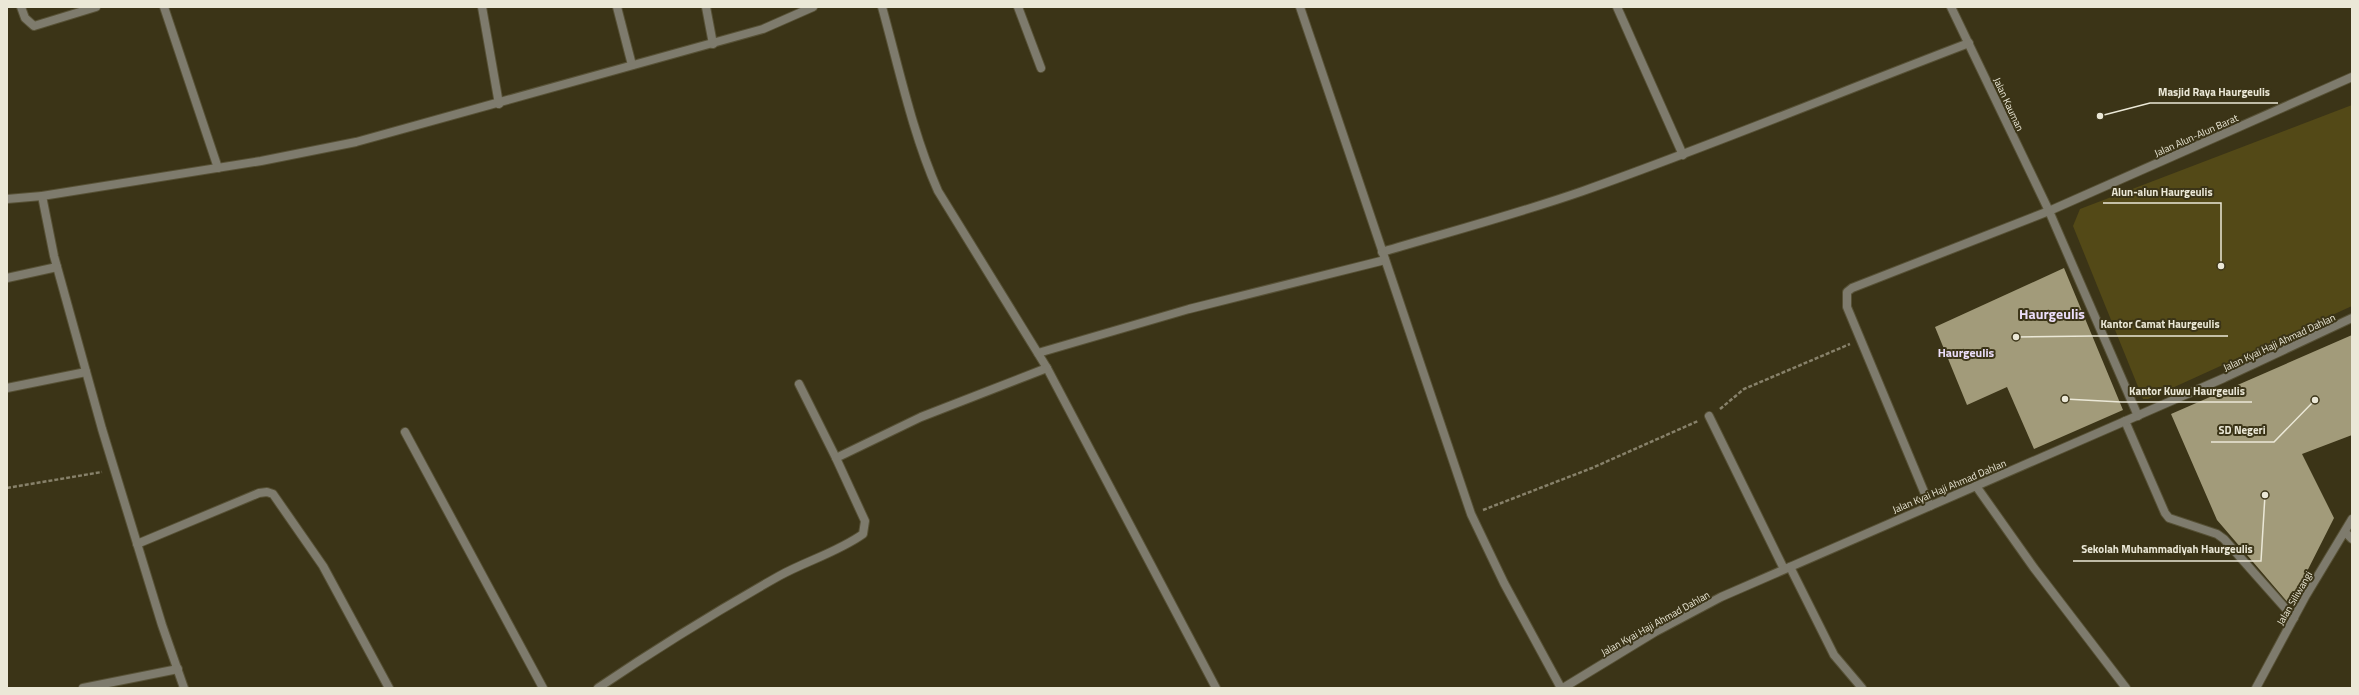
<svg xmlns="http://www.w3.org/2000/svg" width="2359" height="695" font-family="'Titillium Web',sans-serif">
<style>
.green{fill:#534917}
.building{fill:#a29b7a}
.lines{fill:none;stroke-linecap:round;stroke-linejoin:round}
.minor-casing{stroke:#575136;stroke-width:10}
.tertiary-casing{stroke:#575136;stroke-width:10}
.path{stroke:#87816a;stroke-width:2.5;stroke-dasharray:4 2;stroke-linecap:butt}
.minor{stroke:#7e7b6d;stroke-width:8}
.tertiary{stroke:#7e7b6d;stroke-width:8}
.labels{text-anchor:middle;stroke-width:4;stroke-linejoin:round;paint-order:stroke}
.street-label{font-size:10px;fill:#ebe8d7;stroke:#3b3417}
.quarter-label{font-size:12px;font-weight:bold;fill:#ecdefa;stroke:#3b3417}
.district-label{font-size:14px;font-weight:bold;fill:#ecdefa;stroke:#3b3417}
.leader{fill:none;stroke:#ebe8d7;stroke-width:1.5}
.callout-dot{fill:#ebe8d7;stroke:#3b3417;stroke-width:1.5}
.callout-label{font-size:11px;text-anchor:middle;font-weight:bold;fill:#ebe8d7;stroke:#3b3417;stroke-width:4;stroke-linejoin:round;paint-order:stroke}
</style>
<rect width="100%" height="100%" fill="#3b3417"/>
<polygon class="green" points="2352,105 2352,306 2148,399 2143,399 2073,226 2080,209"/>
<g class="building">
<polygon points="2064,268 2123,410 2034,449 2007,387 1967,405 1935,327"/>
<polygon points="2352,335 2352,435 2302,454 2334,518 2290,605 2217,520 2171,414"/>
</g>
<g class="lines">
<defs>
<g id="minor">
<polyline points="21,7 25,18 34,26 96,7"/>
<polyline points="164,7 218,168"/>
<polyline points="482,7 499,104"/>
<polyline points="617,7 632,65"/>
<polyline points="706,7 713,44"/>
<path d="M882,7C899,68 912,132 938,191L1047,368L1216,688"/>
<polyline points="1018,7 1041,68"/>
<polyline points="1617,7 1683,155"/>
<polyline points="1951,7 2049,211 2138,416"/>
<polyline points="42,196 54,256 102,429 162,625 184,688"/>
<polyline points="7,199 42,196 261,161 356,142 763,29 813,7"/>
<path d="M1382,252C1449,232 1517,214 1583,191C1713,145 1840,92 1969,43"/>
<polyline points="7,278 57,267"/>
<polyline points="1038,353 1189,309 1385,260"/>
<polyline points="799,384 836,458"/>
<polyline points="7,388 86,372"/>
<polyline points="1709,416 1784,569"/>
<polyline points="2125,421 2165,513 2169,518 2217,534 2224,539 2294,618"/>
<polyline points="405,432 543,688"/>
<polyline points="1976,486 2034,568 2126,688"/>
<polyline points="1930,506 1847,307 1847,292 1852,288 2049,211 2352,77"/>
<polyline points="2345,532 2352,539"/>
<polyline points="137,544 259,493 267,492 273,494 323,566 389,688"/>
<polyline points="1790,567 1834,655 1862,688"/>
<polyline points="83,688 178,669"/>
<path d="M598,688C657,648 717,611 779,576C806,561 838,552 863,534L865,521L836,458L921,417L1047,368"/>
</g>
<g id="tertiary">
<polyline points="1300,7 1471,514 1504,583 1561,688"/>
<polyline points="1563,688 1655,632 1721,597 2224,378 2352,318"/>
<polyline points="2256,688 2305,597 2352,519"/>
</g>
</defs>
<use href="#minor" class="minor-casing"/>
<use href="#tertiary" class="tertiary-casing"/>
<g class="path">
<polyline points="1720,409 1744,389 1850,344"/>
<polyline points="7,488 102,472"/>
<polyline points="1483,510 1592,468 1698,421"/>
</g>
<use href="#minor" class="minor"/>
<use href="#tertiary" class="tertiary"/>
</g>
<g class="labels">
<g class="street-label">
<text transform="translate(2009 104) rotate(65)" y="4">Jalan Kauman</text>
<text transform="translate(2196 135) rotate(-24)" y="4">Jalan Alun-Alun Barat</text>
<text transform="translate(2279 342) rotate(-25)" y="4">Jalan Kyai Haji Ahmad Dahlan</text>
<text transform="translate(1949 486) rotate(-23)" y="4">Jalan Kyai Haji Ahmad Dahlan</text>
<text transform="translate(2294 598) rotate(-60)" y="4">Jalan Siliwangi</text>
<text transform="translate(1655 623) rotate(-29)" y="4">Jalan Kyai Haji Ahmad Dahlan</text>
</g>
<g class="quarter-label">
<text x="1966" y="357">Haurgeulis</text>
</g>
<g class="district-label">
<text x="2052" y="319">Haurgeulis</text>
</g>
</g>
<path class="leader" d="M2100 116L2150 103H2278M2221 266L2221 203H2103M2016 337L2093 336H2228M2065 399L2121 402H2252M2315 400L2274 442H2211M2265 495L2261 561H2073"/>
<g class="callout-dot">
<circle cx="2100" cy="116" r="4"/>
<circle cx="2221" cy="266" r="4"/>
<circle cx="2016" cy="337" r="4"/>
<circle cx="2065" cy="399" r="4"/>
<circle cx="2315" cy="400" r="4"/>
<circle cx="2265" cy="495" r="4"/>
</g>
<g class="callout-label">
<text x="2214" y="96">Masjid Raya Haurgeulis</text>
<text x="2162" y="196">Alun-alun Haurgeulis</text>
<text x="2160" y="328">Kantor Camat Haurgeulis</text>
<text x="2187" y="395">Kantor Kuwu Haurgeulis</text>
<text x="2242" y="434">SD Negeri</text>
<text x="2167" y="553">Sekolah Muhammadiyah Haurgeulis</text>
</g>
<rect width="2359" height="695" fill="none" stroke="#ebe8d7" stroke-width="16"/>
</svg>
